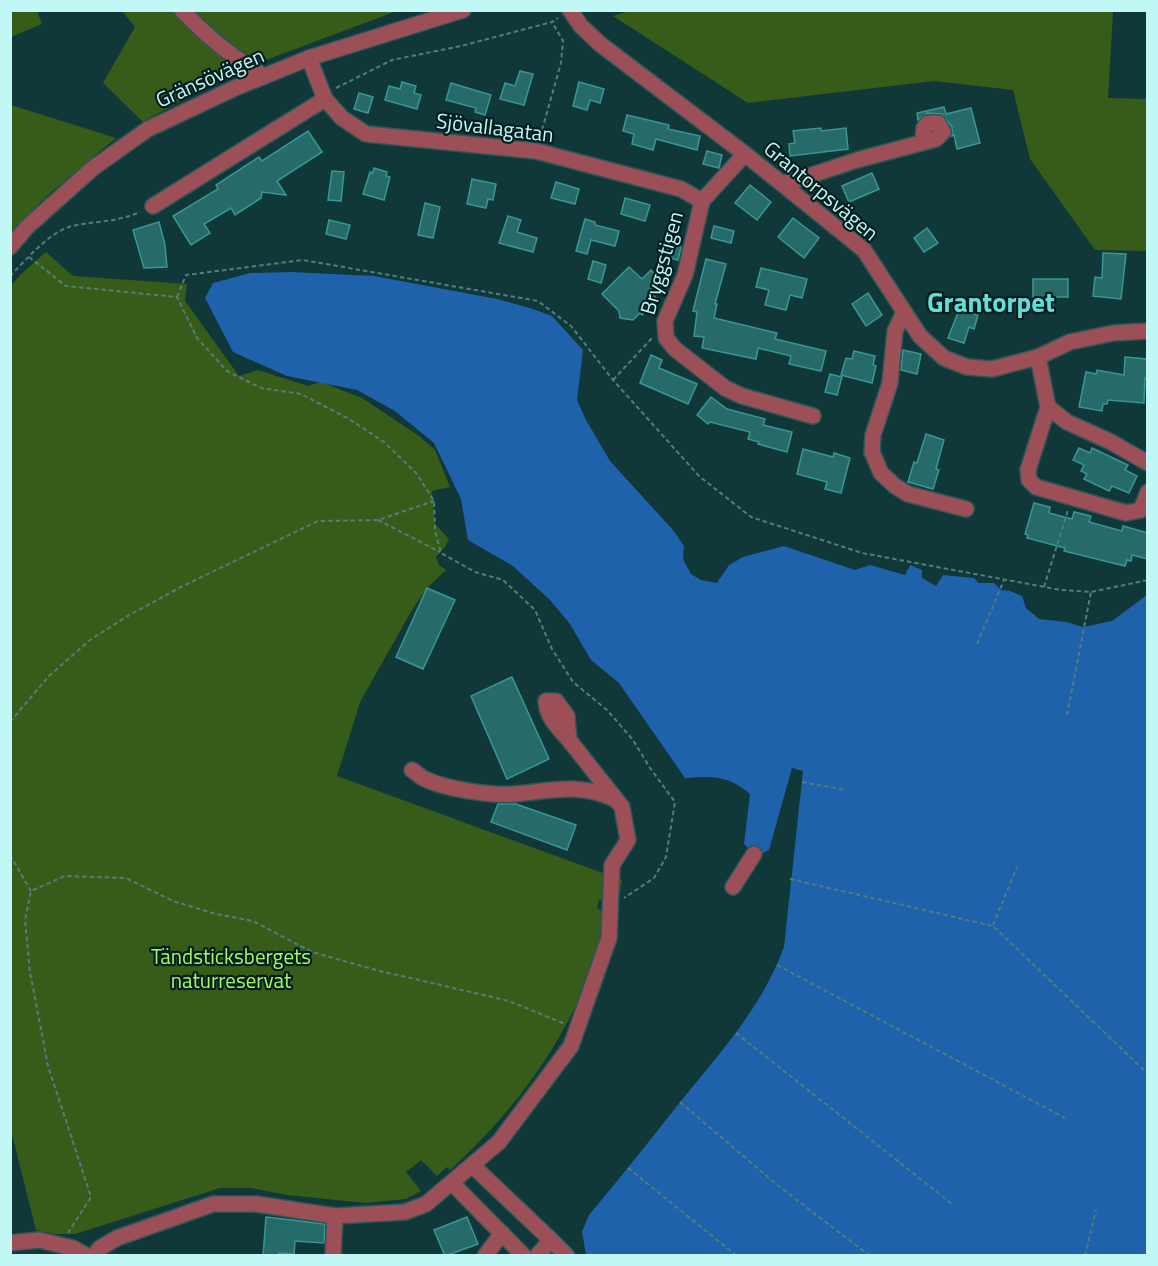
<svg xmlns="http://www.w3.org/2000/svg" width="1158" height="1266" font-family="'Titillium Web',sans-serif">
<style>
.green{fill:#375c19}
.water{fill:#1e62ac}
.building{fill:#266b6a;stroke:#389796;stroke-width:1.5}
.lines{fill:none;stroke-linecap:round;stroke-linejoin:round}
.minor-casing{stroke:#2d5756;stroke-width:18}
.path{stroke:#517d7c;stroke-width:2;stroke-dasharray:4.5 3;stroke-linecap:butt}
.minor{stroke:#9d4f58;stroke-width:15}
.labels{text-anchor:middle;stroke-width:4.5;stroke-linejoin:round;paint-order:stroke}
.street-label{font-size:21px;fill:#c1f7f5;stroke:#031e1e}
.park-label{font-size:21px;fill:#a3f864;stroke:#031e1e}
.district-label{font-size:27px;font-weight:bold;fill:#63dedd;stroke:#031e1e}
</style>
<rect width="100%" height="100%" fill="#113838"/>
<g class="green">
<polygon points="11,10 37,11 42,24 11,37"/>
<polygon points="122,11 397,11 226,75 143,122 103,83 135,27"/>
<polygon points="629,11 1113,12 1108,98 1147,99 1147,251 1095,250 1030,159 1013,90 934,81 748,103 613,16"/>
<polygon points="11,105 116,138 49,194 11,232"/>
<path d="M46,252L73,276L187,284L185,301L239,376L258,370L308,386L321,382L362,398L419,436L435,450L450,487L432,491L435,524L449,539L445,547L436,557L439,565L446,570L427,588L412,610L360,702L337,776L622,880L620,891L611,894L607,901L599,900L597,907L606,916C603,930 601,946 595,960C565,1043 515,1111 450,1170L447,1167L437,1176L421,1160L406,1172L421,1191L406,1199L365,1203L287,1195L252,1188H220L75,1234H54L36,1230L10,1126V287L20,275Z"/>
</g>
<path class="water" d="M292,272L374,276L497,299L530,308L552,316L583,350L577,400L586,420L610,461L673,530L684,546L683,559L691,574L701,580L717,583L729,565L743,557L784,546L855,570L870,565L905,575L910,565L922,570V578L936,586L943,575L974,578L979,583H994L1001,590L1010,591L1022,596L1026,608L1039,619L1066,622L1083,627L1112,621L1147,595V1255L588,1256L586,1254L582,1232L589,1215C622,1176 653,1136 685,1096C723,1050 763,1004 784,947L803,771L792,768L769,850L761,854H754L744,844L750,794C728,775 712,776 685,778L619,683L591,660L570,624L550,600L513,566L468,540L461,499L434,443L395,411L357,390L287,376L233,352L205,298L213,283L250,273Z"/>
<g class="building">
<polygon points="520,71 533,74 524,105 500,99 505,83 515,86"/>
<polygon points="402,82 416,86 414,93 421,95 417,109 385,100 389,86 400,89"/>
<polygon points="579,82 604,89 600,103 590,100 587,110 573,106"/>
<polygon points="451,83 491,95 485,115 475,112 476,108 446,100"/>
<polygon points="359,93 373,97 368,113 354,109"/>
<polygon points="944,107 946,114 971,108 980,143 957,149 954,135 952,136 952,127 942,114 927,113 918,120 917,113"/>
<polygon points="627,115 669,125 668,129 700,136 697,150 656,139 653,150 632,144 634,134 623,131"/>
<polygon points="821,128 821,131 846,128 848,149 790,156 789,144 795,143 793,131"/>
<polygon points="308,131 322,152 277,181 286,195 262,192 261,198 235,215 231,208 204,224 210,233 191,245 173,216 218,189 216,185 259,157 262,161"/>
<polygon points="707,151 722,155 719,168 703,164"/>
<polygon points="374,168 387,172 386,176 390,177 384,200 363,194 370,172 373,173"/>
<polygon points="332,171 344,172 341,201 328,200"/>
<polygon points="872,173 879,189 849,202 842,186"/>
<polygon points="472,179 496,184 493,200 488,199 486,208 467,204"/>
<polygon points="556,182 579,189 575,204 551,198"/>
<polygon points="750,185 771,202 757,220 735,203"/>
<polygon points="625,198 650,205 645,221 621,214"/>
<polygon points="425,203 440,207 433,238 418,235"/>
<polygon points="508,216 521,220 517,232 537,238 533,252 499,243"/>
<polygon points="793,218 819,238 804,258 778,237"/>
<polygon points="585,219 595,222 595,225 619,231 615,246 591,240 587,254 576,251"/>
<polygon points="329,220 350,225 346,239 326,234"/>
<polygon points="159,222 165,245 167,267 144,268 133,230"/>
<polygon points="714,226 734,231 731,243 711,238"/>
<polygon points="927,228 938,243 924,252 914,238"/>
<polygon points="669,244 681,247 678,260 665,257"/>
<polygon points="1103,253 1126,254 1121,299 1093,296 1095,277 1102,278"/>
<polygon points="706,259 726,264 715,304 717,304 714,318 777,333 775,339 826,351 821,371 789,364 791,356 758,348 756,359 702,348 704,337 694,336 697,312 693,311"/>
<polygon points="593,261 606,265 601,283 588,279"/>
<polygon points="629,267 642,279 651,270 664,284 653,295 658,300 642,315 640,313 633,320 620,318 619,311 602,294"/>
<polygon points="761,268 807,279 802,298 790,295 786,310 765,305 769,290 756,287"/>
<polygon points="1033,279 1068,279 1068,297 1053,297 1053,309 1033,309"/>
<polygon points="868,293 882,315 866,326 852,304"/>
<polygon points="959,310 978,315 974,329 969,327 964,343 948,338"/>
<polygon points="903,350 921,354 917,374 901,370"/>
<polygon points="854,351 875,356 873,365 876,366 872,383 841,375 846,358 852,359"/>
<polygon points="651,355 662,360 659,368 697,384 688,404 640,383"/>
<polygon points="1125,357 1147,359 1148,378 1145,378 1144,403 1108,400 1107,404 1103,404 1102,411 1079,407 1086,372 1096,374 1097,370 1124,375"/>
<polygon points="830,374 842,377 837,395 825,392"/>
<polygon points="711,397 727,409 765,419 763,425 792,432 787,452 758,444 759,442 748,439 750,432 710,422 708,424 697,415"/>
<polygon points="926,434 944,440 936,469 939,470 933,489 908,482 914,462 917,463"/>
<polygon points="1079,448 1090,453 1092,448 1128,465 1125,470 1137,476 1129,493 1112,486 1109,491 1084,479 1087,474 1081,471 1084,465 1073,460"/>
<polygon points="803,449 833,457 834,453 850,458 841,493 825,489 827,482 797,474"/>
<polygon points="1034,503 1050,507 1049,513 1072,519 1074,512 1091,516 1089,522 1122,531 1123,526 1148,533 1148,559 1132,555 1131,561 1127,560 1125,566 1064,551 1065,548 1027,538 1028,535 1025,534"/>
<polygon points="427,588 455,600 423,669 396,657"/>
<polygon points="512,677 549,759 507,779 471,696"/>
<polygon points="498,804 516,804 576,825 567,850 491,822"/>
<polygon points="266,1217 325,1224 324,1243 295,1241 294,1254 279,1253 278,1256 263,1256"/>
<polygon points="467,1217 478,1244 445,1256 434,1230"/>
</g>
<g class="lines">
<defs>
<g id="minor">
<path d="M182,10C207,37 233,58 264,76"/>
<polyline points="570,10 581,26 600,44 745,154 864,250 920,336 944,358 967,367 992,369 1038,357 1070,342 1113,333 1148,331"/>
<polyline points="309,58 325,99 342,118 366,134 536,151 681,189 702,201"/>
<polyline points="745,154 702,201 685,275 665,321 666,338 675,349 725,388 742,396 813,416"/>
<polyline points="781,183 797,180 857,160 936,139 943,132 938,123 928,123 924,128 923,141"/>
<polyline points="153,206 325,99"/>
<polyline points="10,247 27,227 93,168 148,129 235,88 309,58 463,10"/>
<polyline points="904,312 895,331 890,383 873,435 872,452 881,473 895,486 908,494 966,509"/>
<polyline points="1038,357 1048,407 1028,470 1029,480 1036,487 1126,513 1141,510 1148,492"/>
<polyline points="1048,407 1067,422 1109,441 1148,463"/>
<path d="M412,770C416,772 419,776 423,778C444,789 492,796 515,794C550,791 583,782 616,800"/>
<polyline points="733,887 754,854"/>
<polyline points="472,1165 551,1240"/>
<polyline points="452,1183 524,1256"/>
<polyline points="10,1243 39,1240 73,1248 87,1256"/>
<path d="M94,1256L100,1248L117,1238L213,1204H256L335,1216L405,1212L426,1204L499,1142L571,1046L609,938L612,865L628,840L622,807L569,740L567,716L556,701H546C547,718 558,727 569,740"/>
<polyline points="333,1256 335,1216"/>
<polyline points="485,1256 502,1233"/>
<polyline points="537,1256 551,1240 567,1256"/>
</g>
</defs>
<use href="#minor" class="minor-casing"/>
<g class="path">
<polyline points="336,88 392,60 461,46 552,22 558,18"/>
<polyline points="540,137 561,63 563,41 552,22"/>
<polyline points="29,257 66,286 177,297 197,338 227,371 261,388 301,394 349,419 384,442 417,474 434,501 435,531 441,553 475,572 503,580 535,610 552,649 573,682 607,710 633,740 650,768 675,802 666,857 654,878 624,898"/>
<path d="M10,276C27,259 49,232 72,226C95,221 118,222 140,212"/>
<polyline points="177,297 186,275 303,260 538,301 571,326 613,380 699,476 751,517 862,553 1061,590 1091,592 1148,580"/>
<polyline points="613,380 652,338"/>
<polyline points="378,520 440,552"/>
<polyline points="1044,587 1068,510"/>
<polyline points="977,644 1004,580"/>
<polyline points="1067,715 1091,592"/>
<polyline points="10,722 49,676 90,640 126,617 181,587 318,521 378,520 434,501"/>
<polyline points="802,782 846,790"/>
<polyline points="10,855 31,891"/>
<polyline points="790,879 993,926 1148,1074"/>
<polyline points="993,925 1017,867"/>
<polyline points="777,965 1065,1118"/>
<polyline points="736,1033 952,1204"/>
<polyline points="680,1102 776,1184 870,1256"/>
<polyline points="628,1168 737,1256"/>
<polyline points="68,1233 91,1197 48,1066 30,972 25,920 31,891 65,876 126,878 173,901 216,914 253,921 312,952 376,970 509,1001 565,1024"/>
<polyline points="1085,1256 1096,1210"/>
</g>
<use href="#minor" class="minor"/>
</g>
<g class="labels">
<g class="street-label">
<text transform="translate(210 78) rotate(-24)" y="7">Gränsövägen</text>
<text transform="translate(495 128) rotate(7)" y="7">Sjövallagatan</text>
<text transform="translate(821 191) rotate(40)" y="7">Grantorpsvägen</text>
<text transform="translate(662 263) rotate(-74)" y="7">Bryggstigen</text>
</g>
<g class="park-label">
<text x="231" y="964">Tändsticksbergets<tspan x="231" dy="24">naturreservat</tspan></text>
</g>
<g class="district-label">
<text x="991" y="312">Grantorpet</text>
</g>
</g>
<rect width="1158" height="1266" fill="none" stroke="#c1f7f5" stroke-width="24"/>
</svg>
